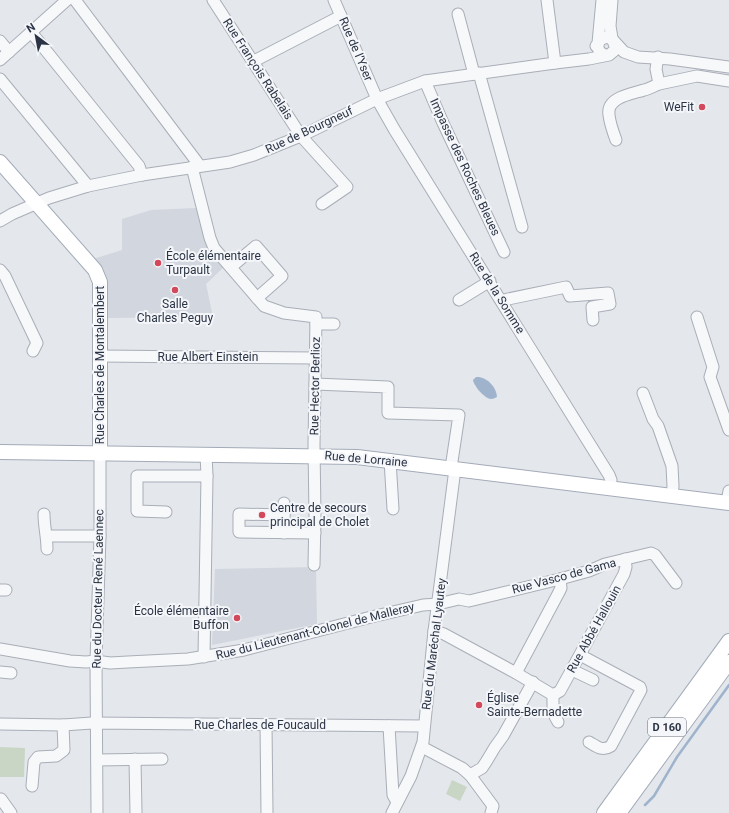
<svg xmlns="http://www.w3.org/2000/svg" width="729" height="813" font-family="Roboto,sans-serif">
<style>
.built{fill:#d2d6de}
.green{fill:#c9d6c5}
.water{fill:#9fb4cc}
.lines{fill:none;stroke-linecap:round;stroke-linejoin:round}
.stream{stroke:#9fb4cc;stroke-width:2.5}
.minor-casing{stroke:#a9aeb7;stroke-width:13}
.major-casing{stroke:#a3abb8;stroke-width:16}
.minor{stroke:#f7f8fa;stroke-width:11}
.major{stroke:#fff;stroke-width:14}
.poi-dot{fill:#d1495b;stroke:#f4f6f9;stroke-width:1.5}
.labels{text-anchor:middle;stroke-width:4;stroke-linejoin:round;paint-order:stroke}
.shield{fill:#f4f6f9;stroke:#676e7b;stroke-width:1}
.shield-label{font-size:11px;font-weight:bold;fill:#2b3445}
.street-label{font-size:12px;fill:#2b3445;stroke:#f4f6f9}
.poi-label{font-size:12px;fill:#2b3445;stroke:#f4f6f9;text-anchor:start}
</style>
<rect width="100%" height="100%" fill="#e4e7ec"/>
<g class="built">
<polygon points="196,208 207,247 224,267 206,284 213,317 107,318 105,275 93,259 122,250 122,219 151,210"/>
<polygon points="316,567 317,624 212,645 215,569"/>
</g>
<g class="green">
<polygon points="0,747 25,748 24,777 0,777"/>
<polygon points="452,780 467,787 460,801 446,794"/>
</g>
<path class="water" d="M476,377C486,376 497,387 497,397C494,398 494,399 491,399C484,398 474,386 473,380Z"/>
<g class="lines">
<polyline class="stream" points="645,805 654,796 677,757 729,685"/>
<defs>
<g id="minor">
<polyline points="75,0 200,166"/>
<polyline points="213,0 301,136 347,187 322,204"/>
<polyline points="334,0 377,99 394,129 609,475 611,480 610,488"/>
<polyline points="547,0 555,63"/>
<polyline points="458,14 474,74"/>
<polyline points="31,32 139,166 142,175"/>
<polyline points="0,41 9,52"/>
<polyline points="596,46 598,43 602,0"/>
<path d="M605,55C598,52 596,47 600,40L606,37L612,39L624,52L638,57L670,59L729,67"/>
<polyline points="658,57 656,69 659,84 697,76 729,81"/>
<polyline points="0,60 67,0"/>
<polyline points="254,61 341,16"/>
<polyline points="479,73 522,227"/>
<polyline points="0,79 88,186"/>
<polyline points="425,81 443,123 504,252"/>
<path d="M616,140C613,132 610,124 609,115C606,97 632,94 644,90C649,89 654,86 659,84"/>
<polyline points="192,167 210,238 214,248 264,306 284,313 316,317 314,445 315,517 314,565"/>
<polyline points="0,221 12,214 49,198 88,186 142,175 230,162 254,155 301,136 377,99 425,81 555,63 589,59 609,55 615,50 615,46 612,38 610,26 612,0"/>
<polyline points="231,267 256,246 282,276 257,298"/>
<polyline points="0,270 5,276 37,343 33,351"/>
<polyline points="459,300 490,281"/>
<polyline points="502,301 508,299 566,287 570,296 608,293 610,304 592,307 593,320"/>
<polyline points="697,317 713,367 710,377 729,430"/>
<polyline points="316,324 334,324"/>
<polyline points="100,356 315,358"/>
<polyline points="315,384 388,387 388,413 459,415 451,468"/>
<polyline points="643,393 653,419 658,426 672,466 673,486 672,496"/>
<polyline points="206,454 207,476"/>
<polyline points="390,460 393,509"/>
<polyline points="727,502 729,491"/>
<polyline points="166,512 137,511 137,476 207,476 204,657"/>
<path d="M44,514C44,526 47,537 47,549"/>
<polyline points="284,515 239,514 239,532 315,533"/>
<polyline points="284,533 284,503"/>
<polyline points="47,536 100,536"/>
<polyline points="0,590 6,590"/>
<polyline points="434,631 444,634 516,673 558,594 561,588 560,579"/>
<polyline points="0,649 70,661 86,662 96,661 110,663 128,662 188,659 244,650 371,617 423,605 438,604 459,599 469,601 560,579 589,571 605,564 651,553 655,555 676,583"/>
<path d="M580,655L640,687L641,690L611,746C602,752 596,746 589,742"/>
<polyline points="572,670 593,680"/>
<polyline points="0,672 11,673"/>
<polyline points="516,673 553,695 560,691 624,574 626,567 625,559"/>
<path d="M553,695C553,705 552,713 558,722"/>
<polyline points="0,724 63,725 92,723 424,726"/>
<polyline points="266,725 267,813"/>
<polyline points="389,726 393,795 397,802"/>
<polyline points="422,747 462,768 470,775 482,768 486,762 495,747 503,736 533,682"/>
<polyline points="135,759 136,813"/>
<polyline points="97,760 162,759"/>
<polyline points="470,775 493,806 491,813"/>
<polyline points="32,786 34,762 38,757 56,756 64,750 63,725"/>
<polyline points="1,799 11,813"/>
<polyline points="97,813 96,661 100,536 100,454"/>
<polyline points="392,813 411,776 423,742 434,631 455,469"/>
</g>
<g id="major">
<polyline points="0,162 95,270 100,282 100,454"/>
<polyline points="0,452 357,457 729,503"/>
<polyline points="604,813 729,641"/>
<polyline points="619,813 729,662"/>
</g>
</defs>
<use href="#minor" class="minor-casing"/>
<use href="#major" class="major-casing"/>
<use href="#minor" class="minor"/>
<use href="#major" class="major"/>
</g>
<g class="poi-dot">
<circle cx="702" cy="107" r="4"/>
<circle cx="158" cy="263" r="4"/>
<circle cx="175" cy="290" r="4"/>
<circle cx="262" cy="515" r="4"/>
<circle cx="237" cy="618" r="4"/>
<circle cx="479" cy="705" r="4"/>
</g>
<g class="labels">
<rect class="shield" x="648" y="718" width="38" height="18" rx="3"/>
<g class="shield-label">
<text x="667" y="731">D 160</text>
</g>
<g class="street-label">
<text transform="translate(356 49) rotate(67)" y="4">Rue de l’Yser</text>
<text transform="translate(258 69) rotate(57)" y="4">Rue François Rabelais</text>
<text transform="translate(309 130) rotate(-25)" y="4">Rue de Bourgneuf</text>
<text transform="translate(465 167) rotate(65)" y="4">Impasse des Roches Bleues</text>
<text transform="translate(497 293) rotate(58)" y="4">Rue de la Somme</text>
<text x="208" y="361">Rue Albert Einstein</text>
<text transform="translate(100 365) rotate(-90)" y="4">Rue Charles de Montalembert</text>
<text transform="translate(315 386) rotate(-89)" y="4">Rue Hector Berlioz</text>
<text transform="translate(366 459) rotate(5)" y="4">Rue de Lorraine</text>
<text transform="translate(564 576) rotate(-15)" y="4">Rue Vasco de Gama</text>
<text transform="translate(98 589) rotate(-89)" y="4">Rue du Docteur René Laennec</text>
<text transform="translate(594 629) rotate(-61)" y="4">Rue Abbé Hallouin</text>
<text transform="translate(315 631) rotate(-14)" y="4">Rue du Lieutenant-Colonel de Malleray</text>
<text transform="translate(434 644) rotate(-83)" y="4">Rue du Maréchal Lyautey</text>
<text x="260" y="729">Rue Charles de Foucauld</text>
</g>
<g class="poi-label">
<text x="694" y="111" text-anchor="end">WeFit</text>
<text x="166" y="260">École élémentaire<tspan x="166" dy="14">Turpault</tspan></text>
<text x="175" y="308" text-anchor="middle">Salle<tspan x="175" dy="14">Charles Peguy</tspan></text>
<text x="270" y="512">Centre de secours<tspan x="270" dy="14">principal de Cholet</tspan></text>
<text x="229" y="615" text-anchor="end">École élémentaire<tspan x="229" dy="14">Buffon</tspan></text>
<text x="487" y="702">Église<tspan x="487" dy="14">Sainte-Bernadette</tspan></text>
</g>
</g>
<g transform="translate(36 36) rotate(328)" stroke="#f4f6f9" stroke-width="3" paint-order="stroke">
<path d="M0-3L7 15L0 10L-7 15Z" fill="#2b3445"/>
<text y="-6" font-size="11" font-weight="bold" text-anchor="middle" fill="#2b3445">N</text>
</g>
</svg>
